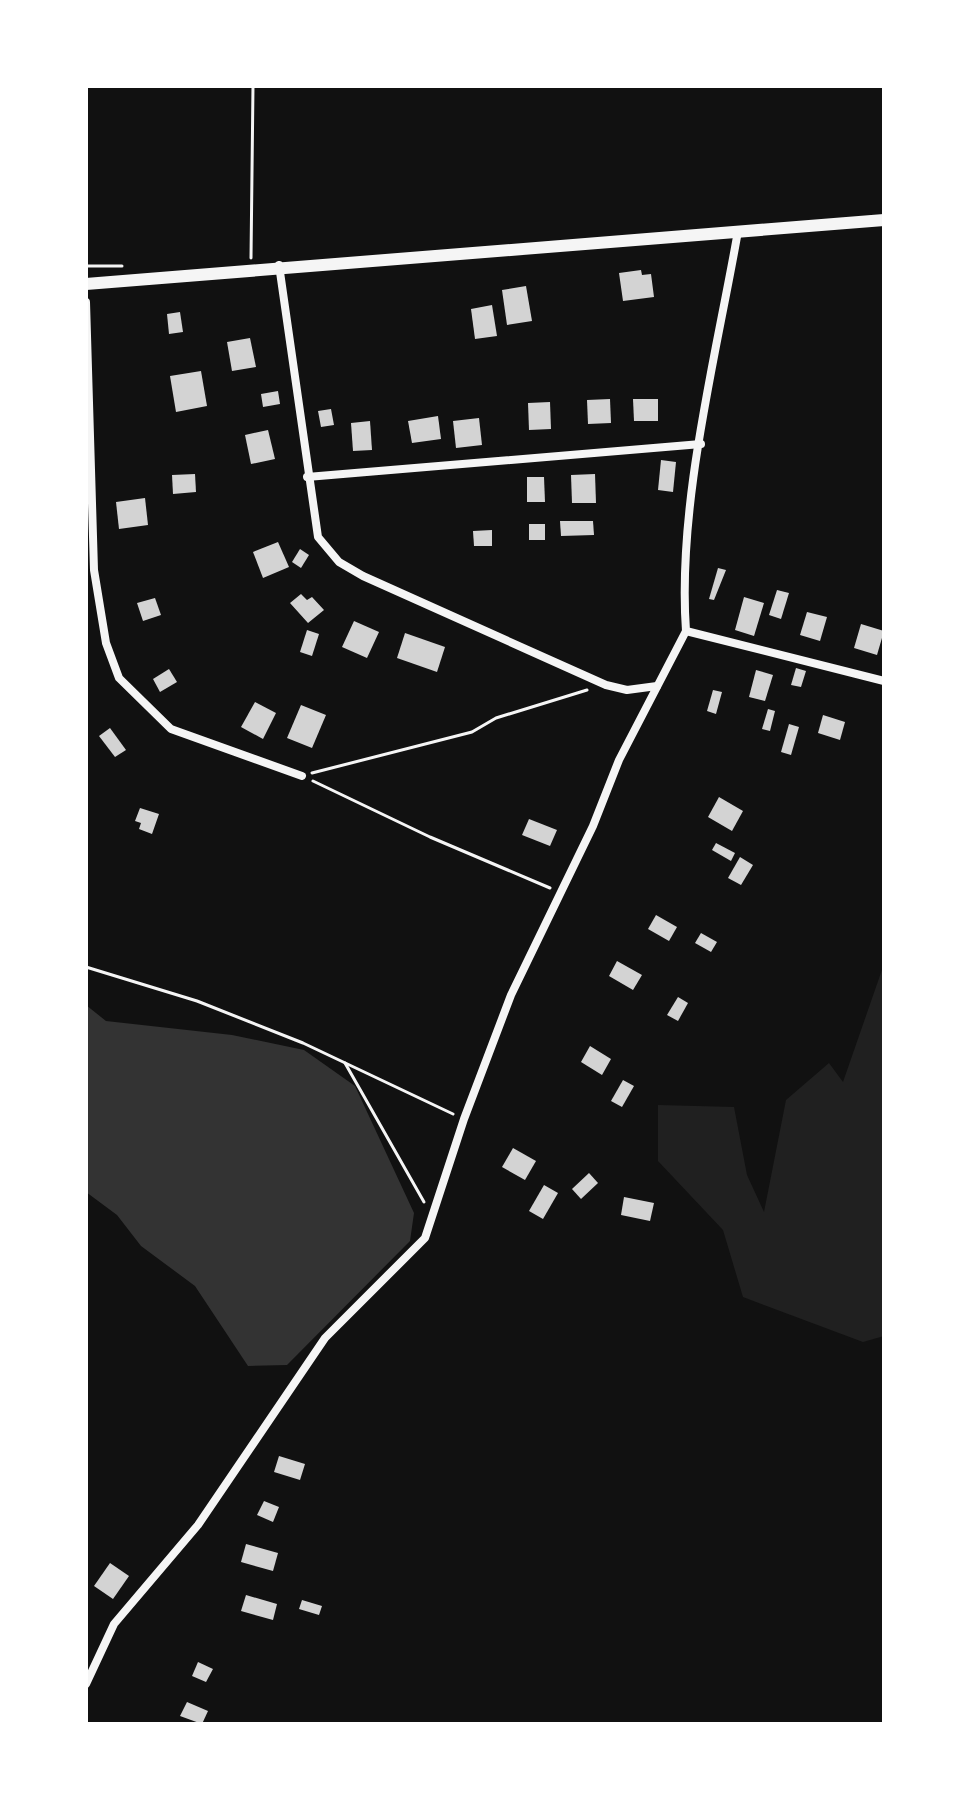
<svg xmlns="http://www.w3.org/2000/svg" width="970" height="1810" font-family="'Nunito Sans',sans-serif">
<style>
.green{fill:#202020}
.water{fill:#333}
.building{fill:#d3d3d3}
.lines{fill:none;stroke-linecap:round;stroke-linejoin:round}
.path{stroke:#f5f5f5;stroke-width:3}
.minor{stroke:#f5f5f5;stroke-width:8}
.tertiary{stroke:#f5f5f5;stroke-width:12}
</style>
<rect width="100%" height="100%" fill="#111"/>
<polygon class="green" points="884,964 884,1336 863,1342 743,1297 723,1230 658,1161 658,1105 734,1107 747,1175 764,1212 786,1100 829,1063 843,1082"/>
<polygon class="water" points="86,1005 106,1021 232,1035 304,1050 355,1086 414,1213 410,1241 287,1365 248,1366 195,1286 141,1246 117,1215 86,1192"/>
<g class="building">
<polygon points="641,270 642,275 651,274 654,297 623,301 619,273"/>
<polygon points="526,286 532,321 507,325 502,290"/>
<polygon points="492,305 497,336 475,339 471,309"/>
<polygon points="180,312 183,332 169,334 167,314"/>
<polygon points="250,338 256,367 232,371 227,342"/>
<polygon points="201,371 207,406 176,412 170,376"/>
<polygon points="278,391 280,404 263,407 261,394"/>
<polygon points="610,399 611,423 588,424 587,400"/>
<polygon points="633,399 658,399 658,421 634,421"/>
<polygon points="550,402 551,429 529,430 528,403"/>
<polygon points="331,409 334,425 321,427 318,411"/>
<polygon points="438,416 441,439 412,443 408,421"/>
<polygon points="479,418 482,445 456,448 453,421"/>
<polygon points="370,421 372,450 353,451 351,423"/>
<polygon points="268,430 275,459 251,464 245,435"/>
<polygon points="661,460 676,462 673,492 658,490"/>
<polygon points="195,474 196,492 173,494 172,475"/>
<polygon points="595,474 596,503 572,503 571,475"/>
<polygon points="527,477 544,477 545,502 527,502"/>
<polygon points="145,498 148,525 119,529 116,502"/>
<polygon points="560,521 593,521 594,535 561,536"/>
<rect x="529" y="524" width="16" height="16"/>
<polygon points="492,530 492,546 474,546 473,531"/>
<polygon points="278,542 289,567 263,578 253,552"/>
<polygon points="300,549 309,555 301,568 292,562"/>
<polygon points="718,568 726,570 714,600 709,599"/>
<polygon points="777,590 789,593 781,619 769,615"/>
<polygon points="301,594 307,600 312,597 324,610 308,623 290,603"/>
<polygon points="744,597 764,603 754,636 735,630"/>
<polygon points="155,598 161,615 143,621 137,603"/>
<polygon points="807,612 827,617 820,641 800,635"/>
<polygon points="354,621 379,632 367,658 342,647"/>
<polygon points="861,624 884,631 877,655 854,648"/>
<polygon points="307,630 319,634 312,656 300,652"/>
<polygon points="405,633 445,647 437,672 397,658"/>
<polygon points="796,668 806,671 801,687 791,685"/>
<polygon points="169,669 177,682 160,692 153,679"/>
<polygon points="756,670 773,675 765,701 749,697"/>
<polygon points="713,690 722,692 716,714 707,711"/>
<polygon points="255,702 276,713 263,739 241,727"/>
<polygon points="301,705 326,715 312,748 287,738"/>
<polygon points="768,709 775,711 770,731 762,729"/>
<polygon points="823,715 845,722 840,740 818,733"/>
<polygon points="789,724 799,727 791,755 781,752"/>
<polygon points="110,728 126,750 115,757 99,736"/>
<polygon points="719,797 743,811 732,831 708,817"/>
<polygon points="140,808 159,814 152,834 139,829 141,823 135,821"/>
<polygon points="529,819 557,830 550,846 522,835"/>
<polygon points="716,843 735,853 731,861 712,850"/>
<polygon points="740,857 753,865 741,885 728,878"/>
<polygon points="656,915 677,927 669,941 648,929"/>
<polygon points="701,933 717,942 711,952 695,943"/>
<polygon points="617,961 642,975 633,990 609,976"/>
<polygon points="678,997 688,1003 678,1021 667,1015"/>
<polygon points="590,1046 611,1059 602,1075 581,1062"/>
<polygon points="623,1080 634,1086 622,1107 611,1101"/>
<polygon points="513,1148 536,1161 525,1180 502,1167"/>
<polygon points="589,1173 598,1183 581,1199 572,1189"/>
<polygon points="544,1185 558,1193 543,1219 529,1211"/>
<polygon points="624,1197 654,1203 650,1221 621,1215"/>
<polygon points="279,1456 305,1464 300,1480 274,1472"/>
<polygon points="264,1501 279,1507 273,1522 257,1515"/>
<polygon points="246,1544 278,1553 273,1571 241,1562"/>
<polygon points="110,1563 129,1576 113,1599 94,1586"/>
<polygon points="246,1595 277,1604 273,1620 241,1611"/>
<polygon points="302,1600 322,1606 319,1615 299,1609"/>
<polygon points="198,1662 213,1669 206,1682 192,1676"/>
<polygon points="187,1702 208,1711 202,1724 180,1716"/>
</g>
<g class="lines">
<g class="path">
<polyline points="251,258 253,86"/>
<polyline points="86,266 122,266"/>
<polyline points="312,773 472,732 496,718 587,690"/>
<polyline points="313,781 430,837 550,888"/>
<polyline points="86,967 197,1001 303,1043 453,1114"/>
<polyline points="345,1063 424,1202"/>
</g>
<g class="minor">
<path d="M738,231C716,357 677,505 686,631L884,681"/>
<polyline points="279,265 318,537 339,562 363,576 606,685 627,690 657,686"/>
<polyline points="86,302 94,570 106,643 119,678 171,729 302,776"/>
<polyline points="307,477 701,444"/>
<polyline points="86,1684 114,1624 198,1525 325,1338 425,1238 464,1119 511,995 593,826 619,760 686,631"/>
</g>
<polyline class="tertiary" points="86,284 884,220"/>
</g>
<rect width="970" height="1810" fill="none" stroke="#ffffff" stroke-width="176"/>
</svg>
